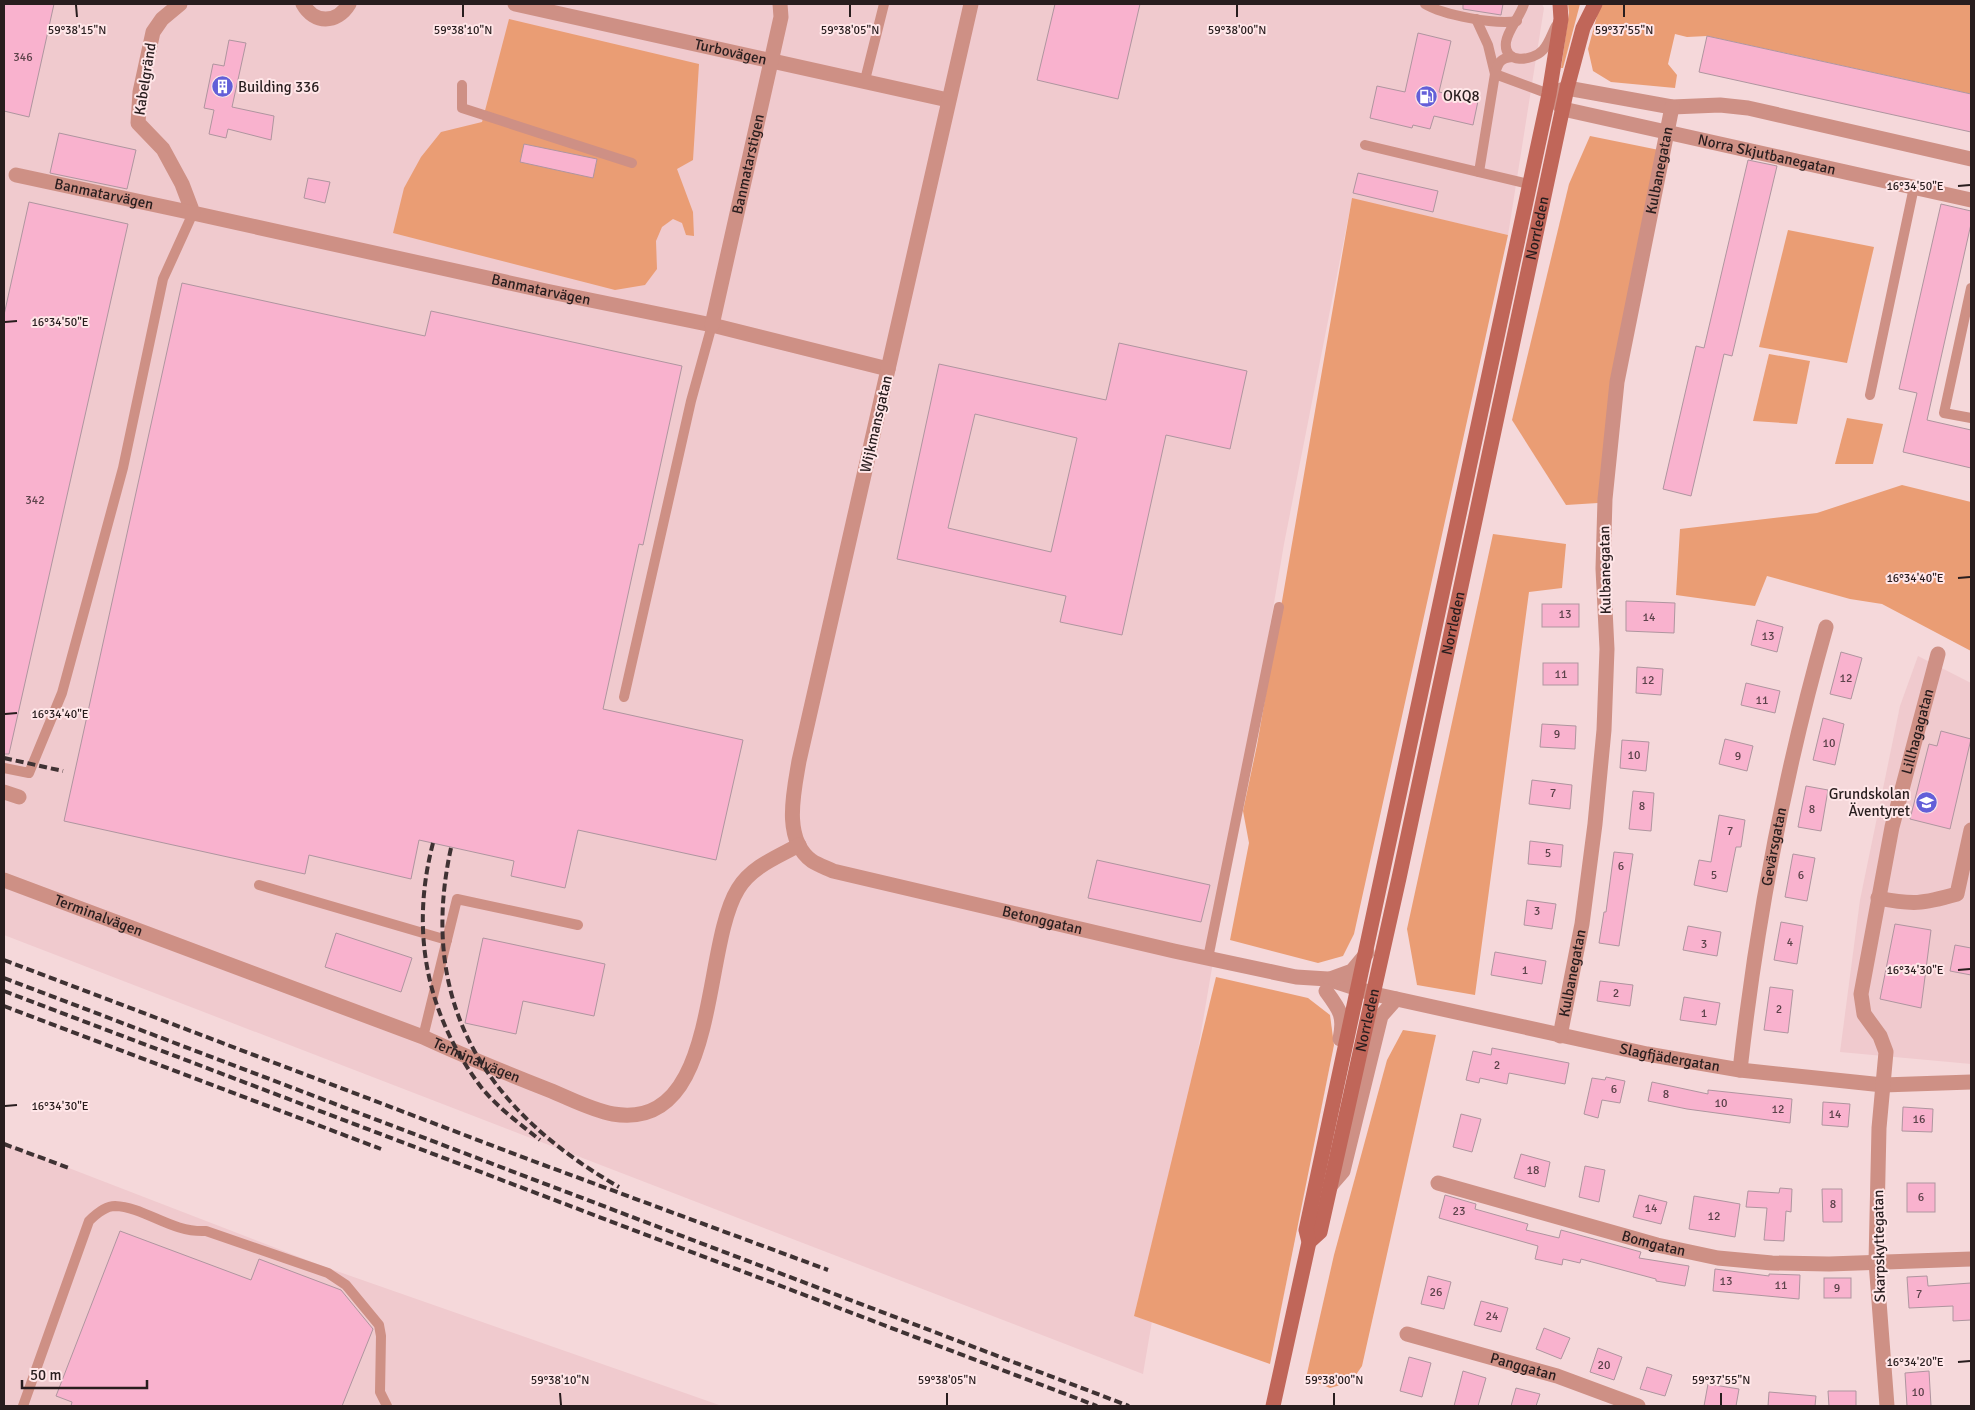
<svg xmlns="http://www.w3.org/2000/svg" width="1975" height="1410" font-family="Signika,sans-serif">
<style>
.built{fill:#f0cace}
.green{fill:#ea9d74}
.building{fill:#f9b2ce;stroke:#af959f;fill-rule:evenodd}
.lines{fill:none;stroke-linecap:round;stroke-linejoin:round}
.service{stroke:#ce9085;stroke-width:10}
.minor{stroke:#ce9085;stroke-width:15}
.secondary{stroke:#c06659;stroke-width:15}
.rail{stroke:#3f3233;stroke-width:4;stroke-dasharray:8 4;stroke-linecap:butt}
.ticks{fill:none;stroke:#281d1e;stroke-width:2}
.labels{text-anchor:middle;stroke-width:4;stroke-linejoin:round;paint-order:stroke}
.number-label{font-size:12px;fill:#5c424a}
.street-label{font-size:15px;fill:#281d1e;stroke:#ffe6e8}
.poi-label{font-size:15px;fill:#281d1e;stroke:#ffe6e8;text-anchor:start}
.ticks-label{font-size:12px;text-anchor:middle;fill:#281d1e;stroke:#ffe6e8;stroke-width:4;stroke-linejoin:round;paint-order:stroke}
</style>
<rect width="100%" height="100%" fill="#f5d8da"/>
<g class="built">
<polygon points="4,4 1542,4 1544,8 1508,235 1352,199 1284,544 1143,1374 4,935"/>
<polygon points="1918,656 1971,683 1971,1064 1840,1052 1860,900 1900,706"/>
<polygon points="4,1143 325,1267 722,1406 4,1406"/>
</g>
<g class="green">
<polygon points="1568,4 1580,4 1563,68 1561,68 1569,13"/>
<polygon points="1603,4 1971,4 1971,94 1707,36 1687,37 1675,34 1668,64 1677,75 1675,88 1611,82 1593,71 1588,49 1598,12"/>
<polygon points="509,19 699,64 693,160 677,169 693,212 694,236 686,235 682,223 673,219 662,227 656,241 657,269 645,285 615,290 393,233 404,188 421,157 441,132 482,122"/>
<polygon points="1590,136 1659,150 1598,503 1566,505 1512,420 1569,184"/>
<polygon points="1352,198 1508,235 1354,934 1343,956 1318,963 1230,940 1249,843 1243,811 1257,745"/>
<polygon points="1788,230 1874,247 1847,363 1759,347"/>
<polygon points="1769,354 1810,361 1797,424 1753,421"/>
<polygon points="1847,418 1883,424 1873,464 1835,464"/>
<polygon points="1902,485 1971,502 1971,651 1882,604 1850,599 1767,576 1755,606 1676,595 1680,529 1817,513"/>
<polygon points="1493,534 1566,544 1562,588 1529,592 1475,995 1417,985 1407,929"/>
<polygon points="1216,977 1308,998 1330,1015 1334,1045 1270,1364 1134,1316"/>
<polygon points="1403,1030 1436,1035 1362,1366 1351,1382 1330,1388 1306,1378 1334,1255 1387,1060"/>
</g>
<g class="building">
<polygon points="4,4 54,4 29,117 4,111"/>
<polygon points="1055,4 1140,4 1118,99 1037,80"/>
<polygon points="1463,4 1503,4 1501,15 1463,9"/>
<polygon points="1418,33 1451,41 1439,92 1478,101 1473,125 1434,116 1430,129 1413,125 1412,128 1370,118 1377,86 1405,92"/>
<polygon points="1707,36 1971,94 1971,132 1699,72"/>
<polygon points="229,40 246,43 232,107 274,116 271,140 228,129 226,138 209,134 214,110 204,108 213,64 224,66"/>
<polygon points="59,133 136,150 127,189 50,173"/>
<polygon points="524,144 597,159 593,178 520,162"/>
<polygon points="1748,160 1777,166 1732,356 1724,354 1691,496 1663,489 1696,346 1704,348"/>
<polygon points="1358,173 1438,191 1433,212 1353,193"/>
<polygon points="308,178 330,182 325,203 304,198"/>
<polygon points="29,202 128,224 9,754 4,754 4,315"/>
<polygon points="1941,204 1971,211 1971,224 1927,420 1971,430 1971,468 1903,452 1917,393 1899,389"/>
<polygon points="182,283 425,336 431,311 682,366 643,545 639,544 603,709 743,740 716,860 578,830 565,888 511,876 514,861 419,840 411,879 309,855 305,874 64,821"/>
<path d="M1119,343L1247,371L1230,449L1166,435L1122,635L1060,622L1066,596L897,559L939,364L1106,400ZM975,414L1077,438L1051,552L948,528Z"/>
<polygon points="1626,601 1675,603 1674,633 1626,631"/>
<rect x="1542" y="604" width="37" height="23"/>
<polygon points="1757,620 1783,627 1777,652 1751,645"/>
<polygon points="1841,652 1862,658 1851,699 1830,694"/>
<rect x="1543" y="663" width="35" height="22"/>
<polygon points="1637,667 1663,669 1661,695 1636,693"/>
<polygon points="1746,683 1780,691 1775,713 1741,705"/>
<polygon points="1823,718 1844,724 1835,765 1813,760"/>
<polygon points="1542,724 1576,726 1575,749 1540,747"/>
<polygon points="1941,731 1971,739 1950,829 1910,819 1929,744 1937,746"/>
<polygon points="1725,739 1753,746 1747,771 1719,764"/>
<polygon points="1622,740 1649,742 1646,771 1620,768"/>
<polygon points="1532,780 1572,785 1570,809 1529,804"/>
<polygon points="1806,786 1828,790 1821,831 1798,827"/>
<polygon points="1633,791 1654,793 1651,831 1629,829"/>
<polygon points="1719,815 1745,820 1741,847 1736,847 1727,892 1694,885 1699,860 1711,862"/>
<polygon points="1530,841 1563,845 1561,867 1528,864"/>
<polygon points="1614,852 1633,854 1619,946 1599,943 1604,912 1606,912"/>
<polygon points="1793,854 1815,858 1807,901 1785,897"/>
<polygon points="1097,860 1210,885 1201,922 1088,898"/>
<polygon points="1527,900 1556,904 1552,929 1524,925"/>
<polygon points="1781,922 1803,926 1797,964 1774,960"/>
<polygon points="1895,924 1931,930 1921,1008 1880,999"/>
<polygon points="1688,926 1721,932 1717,956 1683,950"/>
<polygon points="336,933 412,958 401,992 325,967"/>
<polygon points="483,938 605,964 594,1016 523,1001 516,1034 465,1023"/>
<polygon points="1955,945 1971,948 1971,975 1950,971"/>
<polygon points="1495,952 1546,961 1542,984 1491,975"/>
<polygon points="1600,981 1633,985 1630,1006 1597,1001"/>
<polygon points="1770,987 1793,990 1788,1033 1764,1030"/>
<polygon points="1684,997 1720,1003 1716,1025 1680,1020"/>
<polygon points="1492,1048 1569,1063 1565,1084 1509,1073 1507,1084 1480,1078 1479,1083 1466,1080 1473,1051 1491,1055"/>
<polygon points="1606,1077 1625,1081 1620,1103 1602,1100 1598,1118 1584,1114 1592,1078 1605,1080"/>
<polygon points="1652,1082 1708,1094 1708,1090 1792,1099 1790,1123 1687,1109 1648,1101"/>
<polygon points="1823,1102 1850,1104 1848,1127 1822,1125"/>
<polygon points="1903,1107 1933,1109 1932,1132 1902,1131"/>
<polygon points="1461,1114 1481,1119 1472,1152 1453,1147"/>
<polygon points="1521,1154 1550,1162 1545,1187 1514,1178"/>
<polygon points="1585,1166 1605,1170 1599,1202 1579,1197"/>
<rect x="1907" y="1183" width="28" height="29"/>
<polygon points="1780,1188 1792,1189 1791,1212 1786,1211 1784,1241 1764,1240 1767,1208 1746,1207 1748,1191 1779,1193"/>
<polygon points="1822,1189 1842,1189 1842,1222 1823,1222"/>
<polygon points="1445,1195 1476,1204 1475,1209 1528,1224 1526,1230 1559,1238 1561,1230 1641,1252 1639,1258 1689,1266 1685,1286 1656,1281 1656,1279 1581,1259 1580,1263 1563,1259 1562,1265 1535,1259 1538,1246 1439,1218"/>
<polygon points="1639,1195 1667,1202 1661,1224 1633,1217"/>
<polygon points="1694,1196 1740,1204 1735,1237 1689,1229"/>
<polygon points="120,1231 251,1280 259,1259 341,1290 373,1329 342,1406 71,1406 72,1402 56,1396"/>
<polygon points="1715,1269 1769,1276 1769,1274 1800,1275 1799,1299 1713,1291"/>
<polygon points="1428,1276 1451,1282 1444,1309 1421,1304"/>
<polygon points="1927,1276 1928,1286 1971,1283 1971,1320 1953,1321 1953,1306 1909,1308 1907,1277"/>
<rect x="1824" y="1278" width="27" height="20"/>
<polygon points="1481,1301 1508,1308 1501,1332 1474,1325"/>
<polygon points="1544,1328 1570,1338 1561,1359 1536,1349"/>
<polygon points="1598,1348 1622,1357 1614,1380 1590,1372"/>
<polygon points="1409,1357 1431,1363 1422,1397 1400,1391"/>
<polygon points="1647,1367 1672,1375 1665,1396 1640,1389"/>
<polygon points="1463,1371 1486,1378 1478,1406 1454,1406"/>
<polygon points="1929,1371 1931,1406 1907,1406 1905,1373"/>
<polygon points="1708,1384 1739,1389 1736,1406 1704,1406"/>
<polygon points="1516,1388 1540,1394 1536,1406 1511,1406"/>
<polygon points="1828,1391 1856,1391 1856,1406 1829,1406"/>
<polygon points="1769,1392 1816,1396 1815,1406 1768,1406"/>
</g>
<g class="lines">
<g class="service">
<path d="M1425,4C1443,15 1496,25 1517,21"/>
<path d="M1524,4C1520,17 1508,29 1506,42C1503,65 1533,61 1543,50C1549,44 1552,33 1556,26"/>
<polyline points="1476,19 1488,45 1495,74 1549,94"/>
<polyline points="865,80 884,4"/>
<polyline points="462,85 462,108 632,163"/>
<polyline points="1365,145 1529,184"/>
<path d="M1479,172L1495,74C1498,63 1500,58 1512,57"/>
<polyline points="1971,288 1944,413 1971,418"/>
<polyline points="1870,395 1914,187"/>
<polyline points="624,697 691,401 712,325"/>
<polyline points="4,768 29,773 62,693 123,468 163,279 193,213"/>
<polyline points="259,885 447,940"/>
<polyline points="1208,958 1279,607"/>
<polyline points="423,1037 457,899 578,925"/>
<path d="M23,1406L89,1221C96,1214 105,1206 115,1206C145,1207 171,1233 206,1231L328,1273L346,1285L379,1325L381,1336L380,1392L387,1406"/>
</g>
<g class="minor">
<path id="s1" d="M180,4L162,19L153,32L140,92L138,123L163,149L182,184L193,213L546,291L712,325L888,369"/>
<path d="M303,4C314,24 337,24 349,4"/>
<path id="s2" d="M515,4L948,100"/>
<path id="s3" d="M971,4L799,761C794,791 782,839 812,861C818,865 827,868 833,871L1174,951L1296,977L1328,979L1374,994L1647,1054L1740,1070L1883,1085L1971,1082"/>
<path id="s4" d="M1971,159L1748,108L1720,105L1672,107L1567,88L1549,94L1563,109L1971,200"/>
<path id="s5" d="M16,175L193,213"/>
<path id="s6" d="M712,325L781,17L780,4"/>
<polyline points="4,792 19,797"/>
<path id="s7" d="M4,880L423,1037C464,1056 506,1073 549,1090C569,1098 591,1110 613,1114C721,1132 701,949 738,889C751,867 777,857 799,845"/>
<path d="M1878,898C1913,905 1922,904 1957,894L1971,830"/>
<polyline points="1330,979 1352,971 1367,953"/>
<path d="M1326,991C1340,1010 1345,1016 1340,1039"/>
<path id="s8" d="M1560,1036L1582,924L1595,824L1604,730L1607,649L1603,569L1605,499L1617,382L1672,107"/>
<path id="s9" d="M1740,1070C1757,917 1784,775 1826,627"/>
<path id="s10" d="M1438,1183L1657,1245L1718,1258L1772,1263L1829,1264L1971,1259"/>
<polyline points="1330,1186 1343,1171 1381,1016 1396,999"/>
<path id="s11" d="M1407,1334L1557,1376L1638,1406"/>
<path id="s12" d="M1887,1406L1876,1262L1879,1128L1886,1052L1880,1036L1864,1014L1861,994L1892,827L1938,654"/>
</g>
<g class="secondary">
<path id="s13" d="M1309,1242L1320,1232L1399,878L1567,88L1583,28L1595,4"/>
<polyline points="1273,1406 1309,1242 1306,1230 1549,94 1561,19 1560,4"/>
</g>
<g class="rail">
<polyline points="4,758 63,771"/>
<path d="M433,843C410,931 426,1014 481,1087C497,1107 520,1124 540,1140"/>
<path d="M451,848C417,1003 486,1111 619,1187"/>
<polyline points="4,960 533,1161 828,1270"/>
<polyline points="4,978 1129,1406"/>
<polyline points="4,991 1097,1406"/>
<polyline points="4,1006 381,1149"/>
<polyline points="4,1144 69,1168"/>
</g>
</g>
<path class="ticks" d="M76,5L77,17M463,5V17M850,5V17M1237,5V17M1624,5V17M1958,186L1970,185M5,322L17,321M1958,578L1970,577M5,714L17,713M1958,970L1970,969M5,1106L17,1105M1958,1362L1970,1361M560,1393L561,1405M947,1393V1405M1334,1393V1405M1721,1393V1405"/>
<defs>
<symbol id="building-disc" viewBox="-11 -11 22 22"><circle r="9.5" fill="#635fd8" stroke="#ffe6e8"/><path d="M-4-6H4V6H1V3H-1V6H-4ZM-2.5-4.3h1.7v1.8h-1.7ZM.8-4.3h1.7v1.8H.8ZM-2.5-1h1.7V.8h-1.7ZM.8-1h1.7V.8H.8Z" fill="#fff"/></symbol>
<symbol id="fuel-disc" viewBox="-11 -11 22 22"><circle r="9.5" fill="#635fd8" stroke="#ffe6e8"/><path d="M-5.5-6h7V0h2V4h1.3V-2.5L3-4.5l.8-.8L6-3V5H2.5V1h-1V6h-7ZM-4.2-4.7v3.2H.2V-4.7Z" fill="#fff"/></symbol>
<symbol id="school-disc" viewBox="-11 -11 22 22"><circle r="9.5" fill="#635fd8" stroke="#ffe6e8"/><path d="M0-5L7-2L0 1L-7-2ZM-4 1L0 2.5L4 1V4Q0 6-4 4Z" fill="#fff"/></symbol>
</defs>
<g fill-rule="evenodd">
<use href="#building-disc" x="210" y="74" width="25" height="25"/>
<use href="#fuel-disc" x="1414" y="84" width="25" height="25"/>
<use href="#school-disc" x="1914" y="790" width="25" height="25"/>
</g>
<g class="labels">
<g class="number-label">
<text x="23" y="61">346</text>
<text x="35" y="504">342</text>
<text x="1565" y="618">13</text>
<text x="1649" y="621">14</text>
<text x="1768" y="640">13</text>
<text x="1561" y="678">11</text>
<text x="1846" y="682">12</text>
<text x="1648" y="684">12</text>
<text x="1762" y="704">11</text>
<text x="1557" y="738">9</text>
<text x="1829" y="747">10</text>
<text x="1634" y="759">10</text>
<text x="1738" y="760">9</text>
<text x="1553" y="797">7</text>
<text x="1642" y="810">8</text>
<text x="1812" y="813">8</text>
<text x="1730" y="835">7</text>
<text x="1548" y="857">5</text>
<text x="1621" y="870">6</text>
<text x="1714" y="879">5</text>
<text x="1801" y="879">6</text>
<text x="1537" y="915">3</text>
<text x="1790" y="946">4</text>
<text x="1704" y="948">3</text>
<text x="1525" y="974">1</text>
<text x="1616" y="997">2</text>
<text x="1779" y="1013">2</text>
<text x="1704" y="1017">1</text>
<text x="1497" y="1069">2</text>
<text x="1614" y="1093">6</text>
<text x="1666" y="1098">8</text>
<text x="1721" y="1107">10</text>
<text x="1778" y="1113">12</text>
<text x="1835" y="1118">14</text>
<text x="1919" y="1123">16</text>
<text x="1533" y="1174">18</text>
<text x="1921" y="1201">6</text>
<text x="1833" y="1208">8</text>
<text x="1651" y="1212">14</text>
<text x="1459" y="1215">23</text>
<text x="1714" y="1220">12</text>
<text x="1726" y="1285">13</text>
<text x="1781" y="1289">11</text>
<text x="1837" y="1292">9</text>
<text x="1436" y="1296">26</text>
<text x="1919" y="1298">7</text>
<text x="1492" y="1320">24</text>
<text x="1604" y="1369">20</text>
<text x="1918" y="1396">10</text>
</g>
<g class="street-label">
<text dy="5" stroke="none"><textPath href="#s2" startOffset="221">Turbovägen</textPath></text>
<text transform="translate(145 79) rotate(-81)" y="5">Kabelgränd</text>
<text dy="5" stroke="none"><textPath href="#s4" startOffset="660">Norra Skjutbanegatan</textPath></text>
<text dy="5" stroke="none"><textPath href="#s6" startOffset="165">Banmatarstigen</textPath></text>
<text dy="5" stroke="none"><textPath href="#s8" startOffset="874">Kulbanegatan</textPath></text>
<text dy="5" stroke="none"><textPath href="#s5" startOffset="90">Banmatarvägen</textPath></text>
<text dy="5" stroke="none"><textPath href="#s13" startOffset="1042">Norrleden</textPath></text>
<text dy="5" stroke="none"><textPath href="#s1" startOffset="595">Banmatarvägen</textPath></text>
<text transform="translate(876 424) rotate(-77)" y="5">Wijkmansgatan</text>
<text transform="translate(1605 570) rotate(-91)" y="5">Kulbanegatan</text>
<text dy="5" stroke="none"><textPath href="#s13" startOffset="638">Norrleden</textPath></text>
<text dy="5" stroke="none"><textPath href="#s12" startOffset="688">Lillhagagatan</textPath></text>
<text dy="5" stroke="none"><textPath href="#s9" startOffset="226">Gevärsgatan</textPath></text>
<text dy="5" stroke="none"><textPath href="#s7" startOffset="101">Terminalvägen</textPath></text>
<text dy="5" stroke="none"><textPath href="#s3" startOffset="1121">Betonggatan</textPath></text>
<text dy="5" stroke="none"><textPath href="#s8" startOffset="64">Kulbanegatan</textPath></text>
<text dy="5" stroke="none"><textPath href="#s13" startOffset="232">Norrleden</textPath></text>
<text dy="5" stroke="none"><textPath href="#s3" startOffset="1764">Slagfjädergatan</textPath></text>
<text dy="5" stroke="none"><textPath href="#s7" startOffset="506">Terminalvägen</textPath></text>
<text dy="5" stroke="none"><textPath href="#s10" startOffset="224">Bomgatan</textPath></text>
<text transform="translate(1879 1246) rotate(-91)" y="5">Skarpskyttegatan</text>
<text dy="5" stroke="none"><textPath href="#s11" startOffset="121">Panggatan</textPath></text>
</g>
<g class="poi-label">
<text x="238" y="92">Building 336</text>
<text x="1443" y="101">OKQ8</text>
<text x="1910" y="799" text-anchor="end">Grundskolan<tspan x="1910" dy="17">Äventyret</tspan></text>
</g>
</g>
<g class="ticks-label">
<text x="77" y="34">59°38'15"N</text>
<text x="463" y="34">59°38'10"N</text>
<text x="850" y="34">59°38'05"N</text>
<text x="1237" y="34">59°38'00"N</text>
<text x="1624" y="34">59°37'55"N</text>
<text x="1915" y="190">16°34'50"E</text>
<text x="60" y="326">16°34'50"E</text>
<text x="1915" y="582">16°34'40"E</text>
<text x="60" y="718">16°34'40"E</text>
<text x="1915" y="974">16°34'30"E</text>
<text x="60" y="1110">16°34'30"E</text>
<text x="1915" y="1366">16°34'20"E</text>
<text x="560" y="1384">59°38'10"N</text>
<text x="947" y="1384">59°38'05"N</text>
<text x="1334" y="1384">59°38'00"N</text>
<text x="1721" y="1384">59°37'55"N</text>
</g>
<rect width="1975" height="1410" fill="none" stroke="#281d1e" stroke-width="10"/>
<path d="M22 1380v8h125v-8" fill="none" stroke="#281d1e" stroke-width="2.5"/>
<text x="30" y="1380" font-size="15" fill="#281d1e" stroke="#ffe6e8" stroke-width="4" paint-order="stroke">50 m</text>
</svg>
